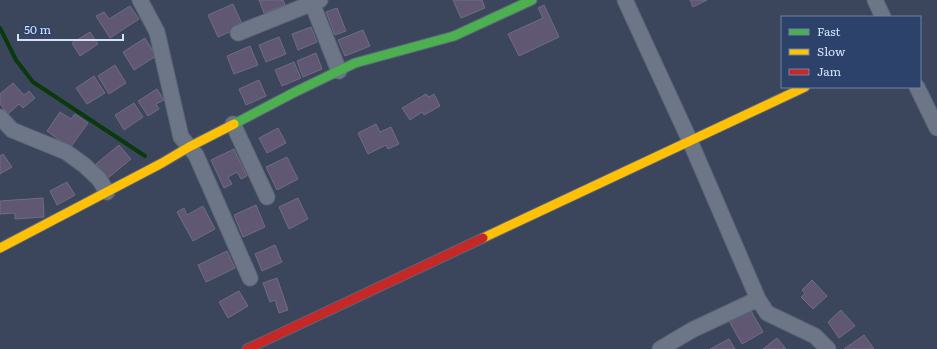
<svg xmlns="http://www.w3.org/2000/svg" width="937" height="349" font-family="Literata,serif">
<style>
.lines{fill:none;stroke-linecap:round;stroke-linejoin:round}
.stream{stroke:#0a390c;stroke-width:4}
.building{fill:#605772;stroke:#6f6d80}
.street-casing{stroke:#5a6578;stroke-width:17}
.fast-casing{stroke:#5a6578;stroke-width:11}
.slow-casing{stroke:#5a6578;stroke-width:11}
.jam-casing{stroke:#5a6578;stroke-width:11}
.street{stroke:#6c7687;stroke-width:15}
.fast{stroke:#4caf50;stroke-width:9}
.slow{stroke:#ffc107;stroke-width:9}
.jam{stroke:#c62828;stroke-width:9}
</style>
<rect width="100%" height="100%" fill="#3b465d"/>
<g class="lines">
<polyline class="stream" points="0,28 16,60 33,82 145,156"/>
</g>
<g class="building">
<polygon points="259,0 283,0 285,5 264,13"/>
<polygon points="453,0 482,0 485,8 461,18"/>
<polygon points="690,0 707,0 693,7"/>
<polygon points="233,4 243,26 218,37 208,15"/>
<polygon points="544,5 559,37 519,56 508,34 543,18 538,8"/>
<polygon points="130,6 139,19 110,38 96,16 104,12 109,19"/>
<polygon points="337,8 346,31 335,35 326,12"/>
<polygon points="311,27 317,42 298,50 292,34"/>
<polygon points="363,30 370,46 345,56 338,40"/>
<polygon points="90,32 98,44 80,56 72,43"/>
<polygon points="279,37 286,54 266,62 259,45"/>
<polygon points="145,38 156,56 134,70 123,52"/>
<polygon points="250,46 258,65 234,74 227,56"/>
<polygon points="316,53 322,69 303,77 297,61"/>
<polygon points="294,62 301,78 282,86 275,70"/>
<polygon points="115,65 126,83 109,94 98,76"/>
<polygon points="94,76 105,93 87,104 76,88"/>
<polygon points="259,80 266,96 246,105 239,89"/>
<polygon points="13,83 24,95 29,91 35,98 23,108 19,104 8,114 0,104 0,94"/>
<polygon points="157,89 164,100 156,104 159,109 148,116 138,101"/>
<polygon points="426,94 429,97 434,94 440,106 424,115 422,112 410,120 402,108"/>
<polygon points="134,103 143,117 124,130 115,115"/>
<polygon points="60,112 71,119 75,114 88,123 70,148 47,131"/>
<polygon points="376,124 380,132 391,127 399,144 388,149 386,145 368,154 358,133"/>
<polygon points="278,128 286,143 267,153 259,138"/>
<polygon points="119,145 131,159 108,178 96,164"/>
<polygon points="234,149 247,176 241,179 237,172 228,177 232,184 224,188 211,160"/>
<polygon points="3,154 12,167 0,174 0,156"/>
<polygon points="287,157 298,179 277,190 266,167"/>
<polygon points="67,182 75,195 57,205 50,191"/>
<polygon points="43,198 44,217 15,219 15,213 0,214 0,201"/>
<polygon points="298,198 308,219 289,229 279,207"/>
<polygon points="256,205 265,227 243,237 234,215"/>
<polygon points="203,206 215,229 193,241 177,212 184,208 187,215"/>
<polygon points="275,245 282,262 262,271 255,254"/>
<polygon points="227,251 235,268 206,282 198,265"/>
<polygon points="277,278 288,310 279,313 275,300 270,302 263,283"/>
<polygon points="812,280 827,296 813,309 801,297 805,294 802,290"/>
<polygon points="239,291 248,306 228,318 219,302"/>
<polygon points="750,309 763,332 742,344 729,321"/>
<polygon points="841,310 855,326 839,338 828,322"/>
<polygon points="864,335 874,349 844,349"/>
<polygon points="777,338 786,349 763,349"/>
<polygon points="729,339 735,349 710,349"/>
</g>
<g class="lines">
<defs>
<g id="street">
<polyline points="140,0 157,32 181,137 196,155 250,278"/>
<polyline points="625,0 690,141 758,299 767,313 815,336 828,349"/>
<polyline points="875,0 883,17"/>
<polyline points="312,3 339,71"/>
<polyline points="238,33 320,0"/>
<polyline points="917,87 937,128"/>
<polyline points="0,117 12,130 66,152 84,165 99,179 107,192"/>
<polyline points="233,124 267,197"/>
<polyline points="660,349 692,330 758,299"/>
</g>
<polyline id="fast" points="234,124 295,92 355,63 454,36 532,0"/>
<g id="slow">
<polyline points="483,238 805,87"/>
<polyline points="0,248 162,163 189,147 234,124"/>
</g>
<polyline id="jam" points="247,349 483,238"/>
</defs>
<use href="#street" class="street-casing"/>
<use href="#fast" class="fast-casing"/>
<use href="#slow" class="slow-casing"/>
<use href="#jam" class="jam-casing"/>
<use href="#street" class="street"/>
<use href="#fast" class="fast"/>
<use href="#slow" class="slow"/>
<use href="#jam" class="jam"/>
</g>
<rect x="781" y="16" width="140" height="72" fill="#2d426b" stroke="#6f82a4"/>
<rect x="789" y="29" width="20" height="6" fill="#4caf50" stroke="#6f82a4"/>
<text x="817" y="36" font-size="12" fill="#d3e1fa">Fast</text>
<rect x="789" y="49" width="20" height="6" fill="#ffc107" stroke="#6f82a4"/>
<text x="817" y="56" font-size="12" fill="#d3e1fa">Slow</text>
<rect x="789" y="69" width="20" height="6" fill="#c62828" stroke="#6f82a4"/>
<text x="817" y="76" font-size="12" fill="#d3e1fa">Jam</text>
<path d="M18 34v6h105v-6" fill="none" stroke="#d3e1fa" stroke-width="2"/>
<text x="24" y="34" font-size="12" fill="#d3e1fa" stroke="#2d426b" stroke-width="3" paint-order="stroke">50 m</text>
</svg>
